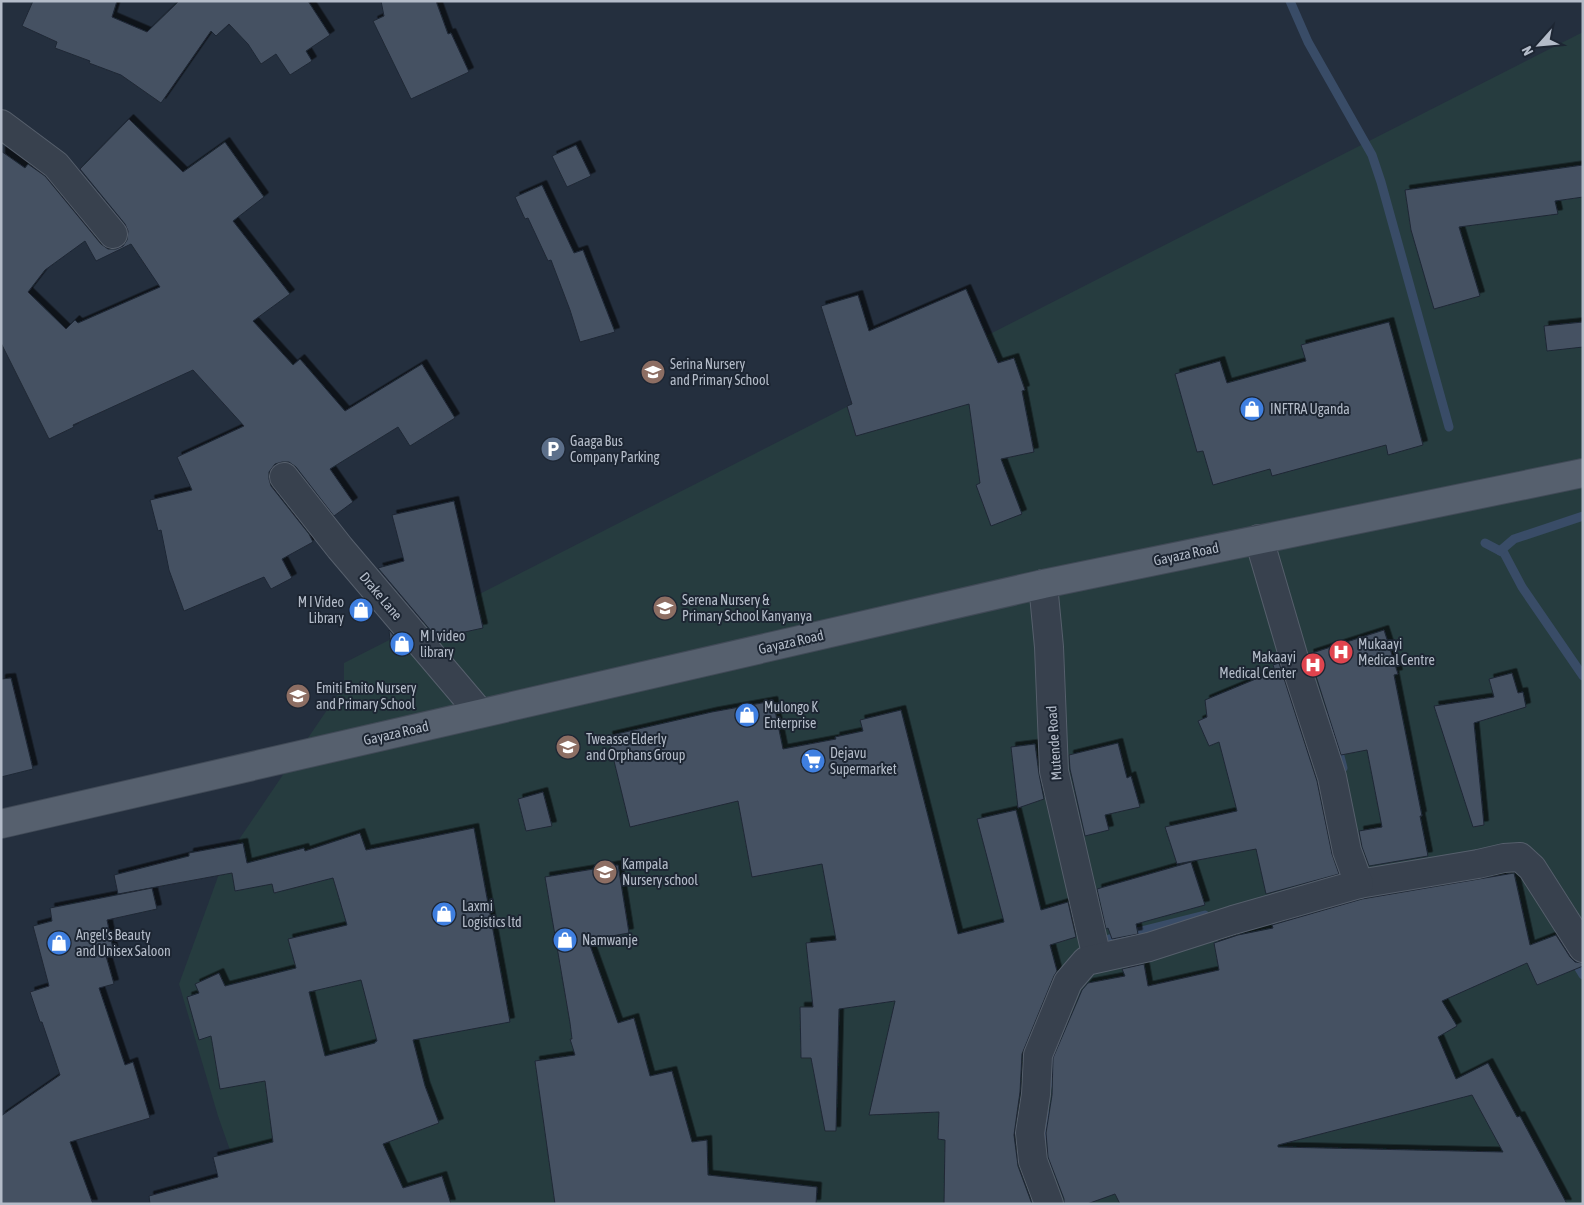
<svg xmlns="http://www.w3.org/2000/svg" width="1584" height="1205" font-family="'Asap Condensed',sans-serif">
<style>
.green{fill:#263c3f}
.lines{fill:none;stroke-linecap:round;stroke-linejoin:round}
.stream{stroke:#394c67;stroke-width:9}
.building{fill:#455162;stroke:#1f2835;fill-rule:evenodd;filter:url(#shadow)}
.minor-casing{stroke:#565f6c;stroke-width:30}
.primary-casing{stroke:#414a57;stroke-width:30}
.minor{stroke:#38414e;stroke-width:28}
.primary{stroke:#56606e;stroke-width:28}
.labels{text-anchor:middle;stroke-width:4;stroke-linejoin:round;paint-order:stroke}
.poi-label{font-size:14px;fill:#b4bcc9;stroke:#1d2633;text-anchor:start}
.street-label{font-size:14px;fill:#b4bcc9;stroke:#1d2633}
</style>
<defs>
<filter id="shadow"><feDropShadow dx="4.5" dy="-4.5" stdDeviation="0" flood-color="#0009"/></filter>
</defs>
<rect width="100%" height="100%" fill="#242f3e"/>
<polygon class="green" points="1583,32 1583,1204 249,1204 218,1116 179,984 223,863 344,685 344,663"/>
<g class="lines">
<g class="stream">
<polyline points="1290,1 1308,42 1372,155 1381,182 1449,427"/>
<polyline points="1485,543 1504,553 1522,587 1583,676"/>
<polyline points="1500,551 1514,539 1583,516"/>
<polyline points="1324,715 1333,729 1343,768"/>
<polyline points="1097,942 1205,915"/>
<polyline points="1563,942 1583,975"/>
<polyline points="1047,1087 1053,1072 1055,1041"/>
<polyline points="1044,1109 1048,1138"/>
</g>
</g>
<g class="building">
<polygon points="33,1 117,1 112,17 147,32 179,1 308,1 330,35 306,51 312,61 290,75 276,54 261,64 248,44 229,24 216,36 211,31 161,103 121,75 89,63 90,61 55,48 57,42 22,26"/>
<polygon points="381,1 436,1 448,34 451,33 469,72 411,99 373,21 384,16"/>
<path d="M129,119L183,172L225,142L264,197L233,221L290,294L253,321L293,365L300,359L345,411L422,364L455,418L410,446L398,427L330,469L353,502L334,516L296,467L289,462H282L275,464L269,472V479L271,486L309,534L313,542L282,559L292,578L271,589L264,577L184,611L169,570L161,530L158,531L150,500L192,490L177,457L244,426L193,370L73,425L74,427L49,439L1,343V151L25,168L28,164L45,176L101,244L108,249H116L123,246L127,240L128,231L125,224L80,169ZM85,241L96,261L131,244L160,287L78,323L75,320L66,329L28,292L45,270Z"/>
<polygon points="576,145 591,176 567,187 552,156"/>
<polygon points="1583,165 1583,197 1555,201 1558,214 1459,227 1480,296 1434,309 1411,230 1405,190"/>
<polygon points="542,185 574,253 583,250 615,332 580,342 570,310 551,260 548,261 528,218 525,219 515,197"/>
<polygon points="966,289 998,363 1014,358 1025,390 1022,391 1034,452 1001,459 1022,514 991,526 976,485 980,483 969,404 856,436 847,406 852,404 821,306 858,295 869,331"/>
<polygon points="1389,322 1423,445 1388,455 1386,445 1272,476 1270,469 1213,485 1203,451 1197,452 1175,374 1220,361 1227,383 1306,361 1301,345"/>
<polygon points="1583,322 1583,347 1547,351 1544,326"/>
<polygon points="454,501 483,628 437,638 378,568 404,561 392,515"/>
<polygon points="389,630 403,646 391,649"/>
<polygon points="1384,630 1398,674 1394,675 1422,816 1420,816 1428,856 1369,866 1362,847 1359,831 1382,827 1367,750 1341,755 1309,654"/>
<polygon points="1279,663 1317,781 1332,854 1339,874 1266,894 1256,849 1177,864 1165,827 1237,811 1219,742 1209,746 1198,721 1207,717 1205,700 1275,671 1273,665"/>
<polygon points="1512,673 1518,693 1523,692 1526,707 1474,723 1484,825 1473,827 1434,706 1494,697 1489,679"/>
<polygon points="11,678 33,769 1,777 1,679"/>
<polygon points="773,701 783,749 836,739 835,737 863,731 860,720 901,710 958,934 1004,922 977,819 1016,810 1041,910 1068,902 1076,937 1050,945 1057,971 1054,976 1022,1054 1020,1092 1014,1135 1018,1166 1032,1204 944,1204 945,1140 938,1139 939,1112 869,1115 895,1001 839,1009 836,1131 825,1131 811,1058 801,1058 800,1007 813,1007 806,943 836,940 822,864 752,877 738,801 630,827 608,736 712,712"/>
<polygon points="1118,743 1127,778 1131,776 1140,807 1105,815 1109,830 1085,836 1070,769 1069,755"/>
<polygon points="1035,744 1039,774 1044,799 1018,808 1011,747"/>
<polygon points="543,792 552,826 526,831 518,799"/>
<path d="M474,828L510,1022L413,1040L425,1086L439,1123L383,1144L403,1188L442,1176L451,1204H150L149,1196L218,1177L213,1157L273,1142L265,1081L220,1089L211,1036L199,1040L187,997L199,993L195,984L219,973L225,986L296,968L288,939L347,925L333,878L274,893L272,884L235,891L232,873L118,894L114,875L189,856V853L243,843L247,863L304,848L305,851L360,833L366,850ZM361,980L377,1041L375,1042V1043L325,1056L309,992Z"/>
<polygon points="1191,862 1205,905 1136,924 1138,934 1112,939 1108,928 1106,929 1097,889"/>
<polygon points="618,865 629,933 588,940 618,1023 634,1018 650,1076 672,1071 692,1142 707,1140 708,1175 817,1187 816,1204 555,1204 535,1061 575,1055 570,1039 572,1039 570,1023 545,877"/>
<path d="M1514,873L1530,945L1556,935L1570,957L1575,962L1583,963V966L1537,985L1527,963L1442,1001L1457,1026L1438,1037L1456,1079L1488,1063L1517,1117L1520,1116L1567,1204H1120L1115,1194L1087,1204H1064V1199L1048,1157L1046,1133L1052,1095L1053,1058L1082,990L1088,983L1125,976L1122,969L1144,964L1148,986L1219,970L1214,943L1238,935L1273,928L1272,925L1362,899ZM1472,1095L1503,1152L1278,1147V1145Z"/>
<polygon points="152,888 157,909 107,920 114,954 106,956 114,984 99,988 125,1065 133,1062 150,1118 70,1142 93,1204 1,1204 1,1116 60,1075 42,1022 40,1022 30,992 49,986 33,926 52,921 50,908"/>
</g>
<g class="lines">
<defs>
<g id="minor">
<polyline points="1,124 56,165 113,234"/>
<polyline points="284,477 340,548 480,713"/>
<polyline points="1043,584 1049,647 1054,771 1097,958"/>
<polyline points="1359,884 1478,864 1504,858 1520,857 1532,868 1583,948"/>
<polyline points="1049,1204 1033,1161 1030,1133 1036,1094 1038,1055 1068,982 1086,961 1149,947 1233,920 1359,884 1347,851 1332,777 1298,672 1259,539"/>
</g>
<polyline id="primary" points="1,824 1043,584 1583,473"/>
</defs>
<use href="#minor" class="minor-casing"/>
<use href="#primary" class="primary-casing"/>
<use href="#minor" class="minor"/>
<use href="#primary" class="primary"/>
</g>
<defs>
<symbol id="school-disc" viewBox="-11 -11 22 22"><circle r="9.5" fill="#8d6e63" stroke="#1d2633"/><path d="M0-5L7-2L0 1L-7-2ZM-4 1L0 2.5L4 1V4Q0 6-4 4Z" fill="#fff"/></symbol>
<symbol id="shop-disc" viewBox="-11 -11 22 22"><circle r="9.5" fill="#3f7fe0" stroke="#1d2633"/><path d="M-5-2.5h2.3a2.7 3.5 0 0 1 5.4 0H5L5.5 6h-11ZM-1.5-2.5h3a1.5 2.3 0 0 0-3 0Z" fill="#fff"/></symbol>
<symbol id="parking-disc" viewBox="-11 -11 22 22"><circle r="9.5" fill="#5c6f8a" stroke="#1d2633"/><path d="M-3.5-5.5H1a3.5 3.5 0 0 1 0 7H-1V5.5H-3.5ZM-1-3.4V-.6H.8a1.4 1.4 0 0 0 0-2.8Z" fill="#fff"/></symbol>
<symbol id="hospital-disc" viewBox="-11 -11 22 22"><circle r="9.5" fill="#e0444e" stroke="#1d2633"/><path d="M-5-5h3v3.5h4V-5h3V5h-3V1.5h-4V5h-3Z" fill="#fff"/></symbol>
<symbol id="supermarket-disc" viewBox="-11 -11 22 22"><circle r="9.5" fill="#3f7fe0" stroke="#1d2633"/><path d="M-6-5.5h2.5l.6 2H6L4.5 2H-2.5L-4.4-4H-6ZM-1.5 3.2a1.3 1.3 0 1 0 .1 0ZM3 3.2a1.3 1.3 0 1 0 .1 0Z" fill="#fff"/></symbol>
</defs>
<g fill-rule="evenodd">
<use href="#school-disc" x="639" y="358" width="28" height="28"/>
<use href="#shop-disc" x="1238" y="395" width="28" height="28"/>
<use href="#parking-disc" x="539" y="435" width="28" height="28"/>
<use href="#school-disc" x="651" y="594" width="28" height="28"/>
<use href="#shop-disc" x="347" y="596" width="28" height="28"/>
<use href="#shop-disc" x="388" y="630" width="28" height="28"/>
<use href="#hospital-disc" x="1327" y="638" width="28" height="28"/>
<use href="#hospital-disc" x="1299" y="651" width="28" height="28"/>
<use href="#school-disc" x="284" y="682" width="28" height="28"/>
<use href="#shop-disc" x="733" y="701" width="28" height="28"/>
<use href="#school-disc" x="554" y="733" width="28" height="28"/>
<use href="#supermarket-disc" x="799" y="747" width="28" height="28"/>
<use href="#school-disc" x="591" y="858" width="28" height="28"/>
<use href="#shop-disc" x="430" y="900" width="28" height="28"/>
<use href="#shop-disc" x="551" y="926" width="28" height="28"/>
<use href="#shop-disc" x="45" y="929" width="28" height="28"/>
</g>
<g class="labels">
<g class="poi-label">
<text x="670" y="369">Serina Nursery<tspan x="670" dy="16">and Primary School</tspan></text>
<text x="1270" y="414">INFTRA Uganda</text>
<text x="570" y="446">Gaaga Bus<tspan x="570" dy="16">Company Parking</tspan></text>
<text x="682" y="605">Serena Nursery &amp;<tspan x="682" dy="16">Primary School Kanyanya</tspan></text>
<text x="344" y="607" text-anchor="end">M I Video<tspan x="344" dy="16">Library</tspan></text>
<text x="420" y="641">M I video<tspan x="420" dy="16">library</tspan></text>
<text x="1358" y="649">Mukaayi<tspan x="1358" dy="16">Medical Centre</tspan></text>
<text x="1296" y="662" text-anchor="end">Makaayi<tspan x="1296" dy="16">Medical Center</tspan></text>
<text x="316" y="693">Emiti Emito Nursery<tspan x="316" dy="16">and Primary School</tspan></text>
<text x="764" y="712">Mulongo K<tspan x="764" dy="16">Enterprise</tspan></text>
<text x="586" y="744">Tweasse Elderly<tspan x="586" dy="16">and Orphans Group</tspan></text>
<text x="830" y="758">Dejavu<tspan x="830" dy="16">Supermarket</tspan></text>
<text x="622" y="869">Kampala<tspan x="622" dy="16">Nursery school</tspan></text>
<text x="462" y="911">Laxmi<tspan x="462" dy="16">Logistics ltd</tspan></text>
<text x="76" y="940">Angel's Beauty<tspan x="76" dy="16">and Unisex Saloon</tspan></text>
<text x="582" y="945">Namwanje</text>
</g>
<g class="street-label">
<text transform="translate(1186 554) rotate(-12)" y="5">Gayaza Road</text>
<text transform="translate(381 596) rotate(50)" y="5">Drake Lane</text>
<text transform="translate(791 642) rotate(-13)" y="5">Gayaza Road</text>
<text transform="translate(396 733) rotate(-13)" y="5">Gayaza Road</text>
<text transform="translate(1054 743) rotate(-94)" y="5">Mutende Road</text>
</g>
</g>
<rect width="1584" height="1205" fill="none" stroke="#b4bcc9" stroke-width="5"/>
<g transform="translate(1539 45) rotate(243)" stroke="#1d2633" stroke-width="4" paint-order="stroke">
<path d="M0-4L9 19L0 12L-9 19Z" fill="#b4bcc9"/>
<text y="-8" font-size="14" font-weight="bold" text-anchor="middle" fill="#b4bcc9">N</text>
</g>
</svg>
